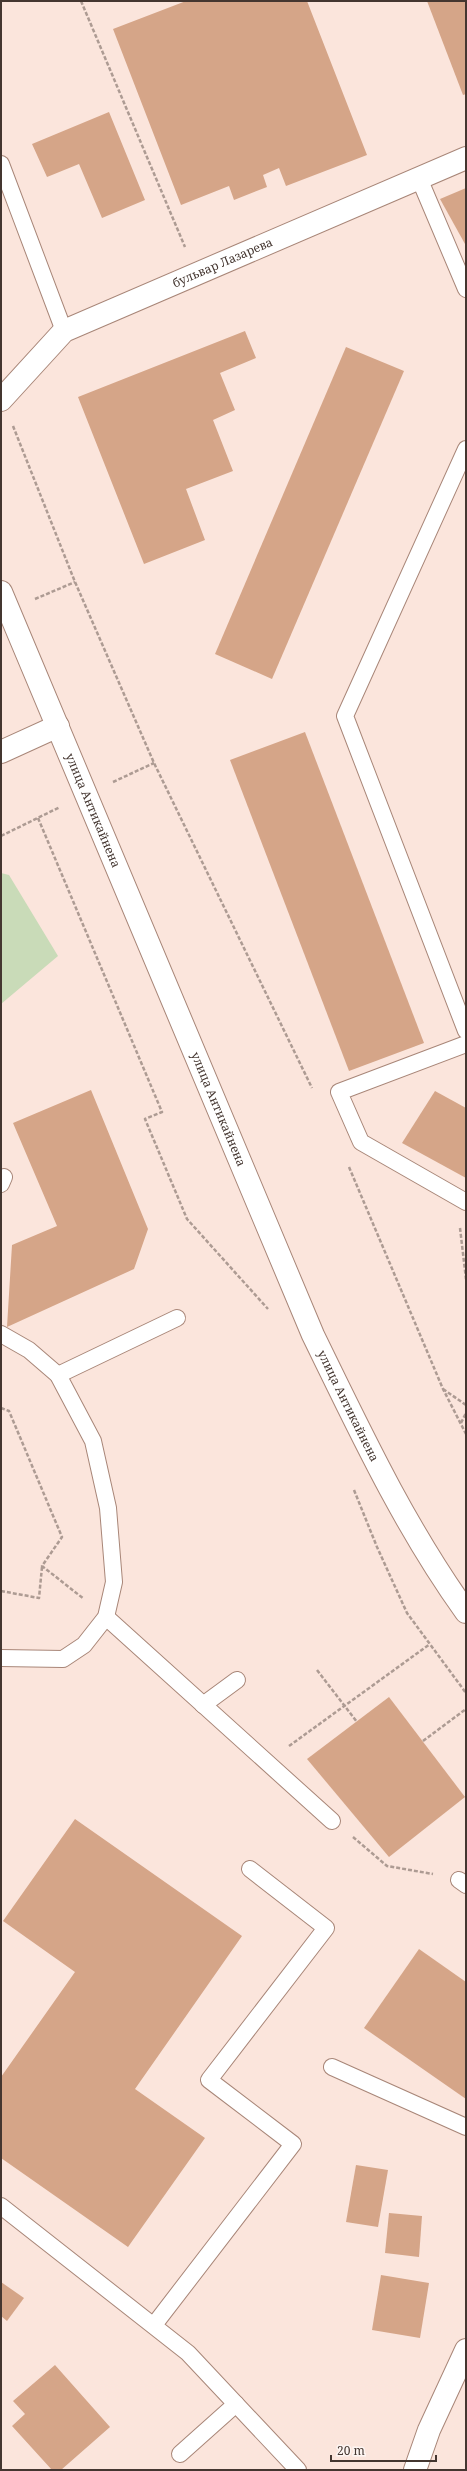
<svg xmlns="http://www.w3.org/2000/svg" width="467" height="2471" font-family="'Noto Serif',serif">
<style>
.green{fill:#c9dbb8}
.building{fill:#d5a588}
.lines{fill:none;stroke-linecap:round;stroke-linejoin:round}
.lane-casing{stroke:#a88678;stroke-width:18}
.street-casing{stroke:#a88678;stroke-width:24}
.secondary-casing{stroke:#a88678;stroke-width:24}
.path{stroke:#ad9b93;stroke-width:2.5;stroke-dasharray:4 2;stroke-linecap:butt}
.lane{stroke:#fff;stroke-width:16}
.street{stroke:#fff;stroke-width:22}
.secondary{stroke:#fff;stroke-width:22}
.labels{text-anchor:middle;stroke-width:3;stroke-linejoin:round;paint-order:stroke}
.street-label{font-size:12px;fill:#443630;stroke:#fdf5f2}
</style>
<rect width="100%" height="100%" fill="#fbe5dc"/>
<polygon class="green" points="1,873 9,875 58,956 1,1004"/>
<g class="building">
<polygon points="186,1 307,1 367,155 286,186 279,168 263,175 267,187 234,200 229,186 181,205 113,29"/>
<polygon points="427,1 466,1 466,94 463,95"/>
<polygon points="109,112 145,200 102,218 79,164 47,177 32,144"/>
<polygon points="466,188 466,243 465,244 440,199"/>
<polygon points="245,331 256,358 220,373 235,410 213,420 233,471 186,489 205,540 144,564 78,397"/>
<polygon points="346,347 404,371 272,679 215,654"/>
<polygon points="305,732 424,1043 349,1071 230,760"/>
<polygon points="91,1090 148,1229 134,1269 7,1327 12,1245 57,1226 13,1123"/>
<polygon points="435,1091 466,1108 466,1178 402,1143"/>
<polygon points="389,1697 465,1797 389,1857 307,1759"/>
<polygon points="75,1819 242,1936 135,2089 205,2138 128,2247 1,2158 1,2077 75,1972 3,1921"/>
<polygon points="419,1949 466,1982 466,2099 364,2028"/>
<polygon points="356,2165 388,2170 378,2227 346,2222"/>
<polygon points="389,2213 422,2216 419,2257 385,2253"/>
<polygon points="381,2275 429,2283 420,2338 372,2330"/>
<polygon points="1,2282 24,2298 7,2321 1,2316"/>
<polygon points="55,2365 110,2427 61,2470 52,2470 12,2426 25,2414 13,2401"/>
</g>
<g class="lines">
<defs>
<g id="lane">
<polyline points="1,164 64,331"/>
<polyline points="419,178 466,289"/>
<polyline points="466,449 345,716 466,1031"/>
<polyline points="466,1044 339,1092 361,1142 466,1202"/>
<polyline points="1,1184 4,1177"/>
<polyline points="1,1334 29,1350 58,1375 93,1441 108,1508 114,1582 106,1617 84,1645 63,1659 1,1658"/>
<polyline points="58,1375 177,1318"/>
<polyline points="106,1617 332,1821"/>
<polyline points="203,1705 237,1680"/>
<polyline points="459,1880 466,1885"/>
<polyline points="332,2067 466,2127"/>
<polyline points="1,2206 188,2353 298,2470"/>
<polyline points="154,2325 293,2144 209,2080 326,1928 250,1869"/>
<polyline points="180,2454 236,2404"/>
</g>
<g id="street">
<path id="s1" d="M1,400L64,331L466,158"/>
<polyline points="1,752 58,726"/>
<polyline points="415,2470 429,2430 466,2350"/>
</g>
<g id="secondary">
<path id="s2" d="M1,592L313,1335C359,1429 404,1526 466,1612"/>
</g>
</defs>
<use href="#lane" class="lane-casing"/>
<use href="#street" class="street-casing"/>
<use href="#secondary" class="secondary-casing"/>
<g class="path">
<polyline points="81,1 185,247"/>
<polyline points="13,426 75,582 154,763 312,1088"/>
<polyline points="35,599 75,582"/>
<polyline points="113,782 154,763"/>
<polyline points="38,818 162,1112 145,1119 187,1219 268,1309"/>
<polyline points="1,836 60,807"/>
<polyline points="349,1167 443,1389 466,1434"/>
<polyline points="460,1228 466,1279"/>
<polyline points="443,1389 466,1405"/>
<polyline points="1,1408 9,1411 62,1537 42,1566 84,1599"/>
<polyline points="461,1423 466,1413"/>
<polyline points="354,1490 377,1547 407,1613 466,1693"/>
<polyline points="1,1591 39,1598 42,1567"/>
<polyline points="317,1670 357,1722"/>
<polyline points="423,1741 466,1709"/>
<polyline points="289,1746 430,1644"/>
<polyline points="353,1837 387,1866 433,1874"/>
</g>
<use href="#lane" class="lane"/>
<use href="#street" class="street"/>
<use href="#secondary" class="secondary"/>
</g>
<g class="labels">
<g class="street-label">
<text dy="4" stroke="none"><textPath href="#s1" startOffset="266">бульвар Лазарева</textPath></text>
<text dy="4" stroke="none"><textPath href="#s2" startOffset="237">улица Антикайнена</textPath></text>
<text dy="4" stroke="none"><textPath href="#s2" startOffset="561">улица Антикайнена</textPath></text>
<text dy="4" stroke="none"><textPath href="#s2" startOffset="885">улица Антикайнена</textPath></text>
</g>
</g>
<rect width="467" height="2471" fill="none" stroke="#443630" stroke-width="4"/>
<path d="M331 2455v6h105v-6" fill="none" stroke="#443630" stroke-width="2"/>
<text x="337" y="2455" font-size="12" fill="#443630" stroke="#fdf5f2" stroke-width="3" paint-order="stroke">20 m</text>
</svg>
